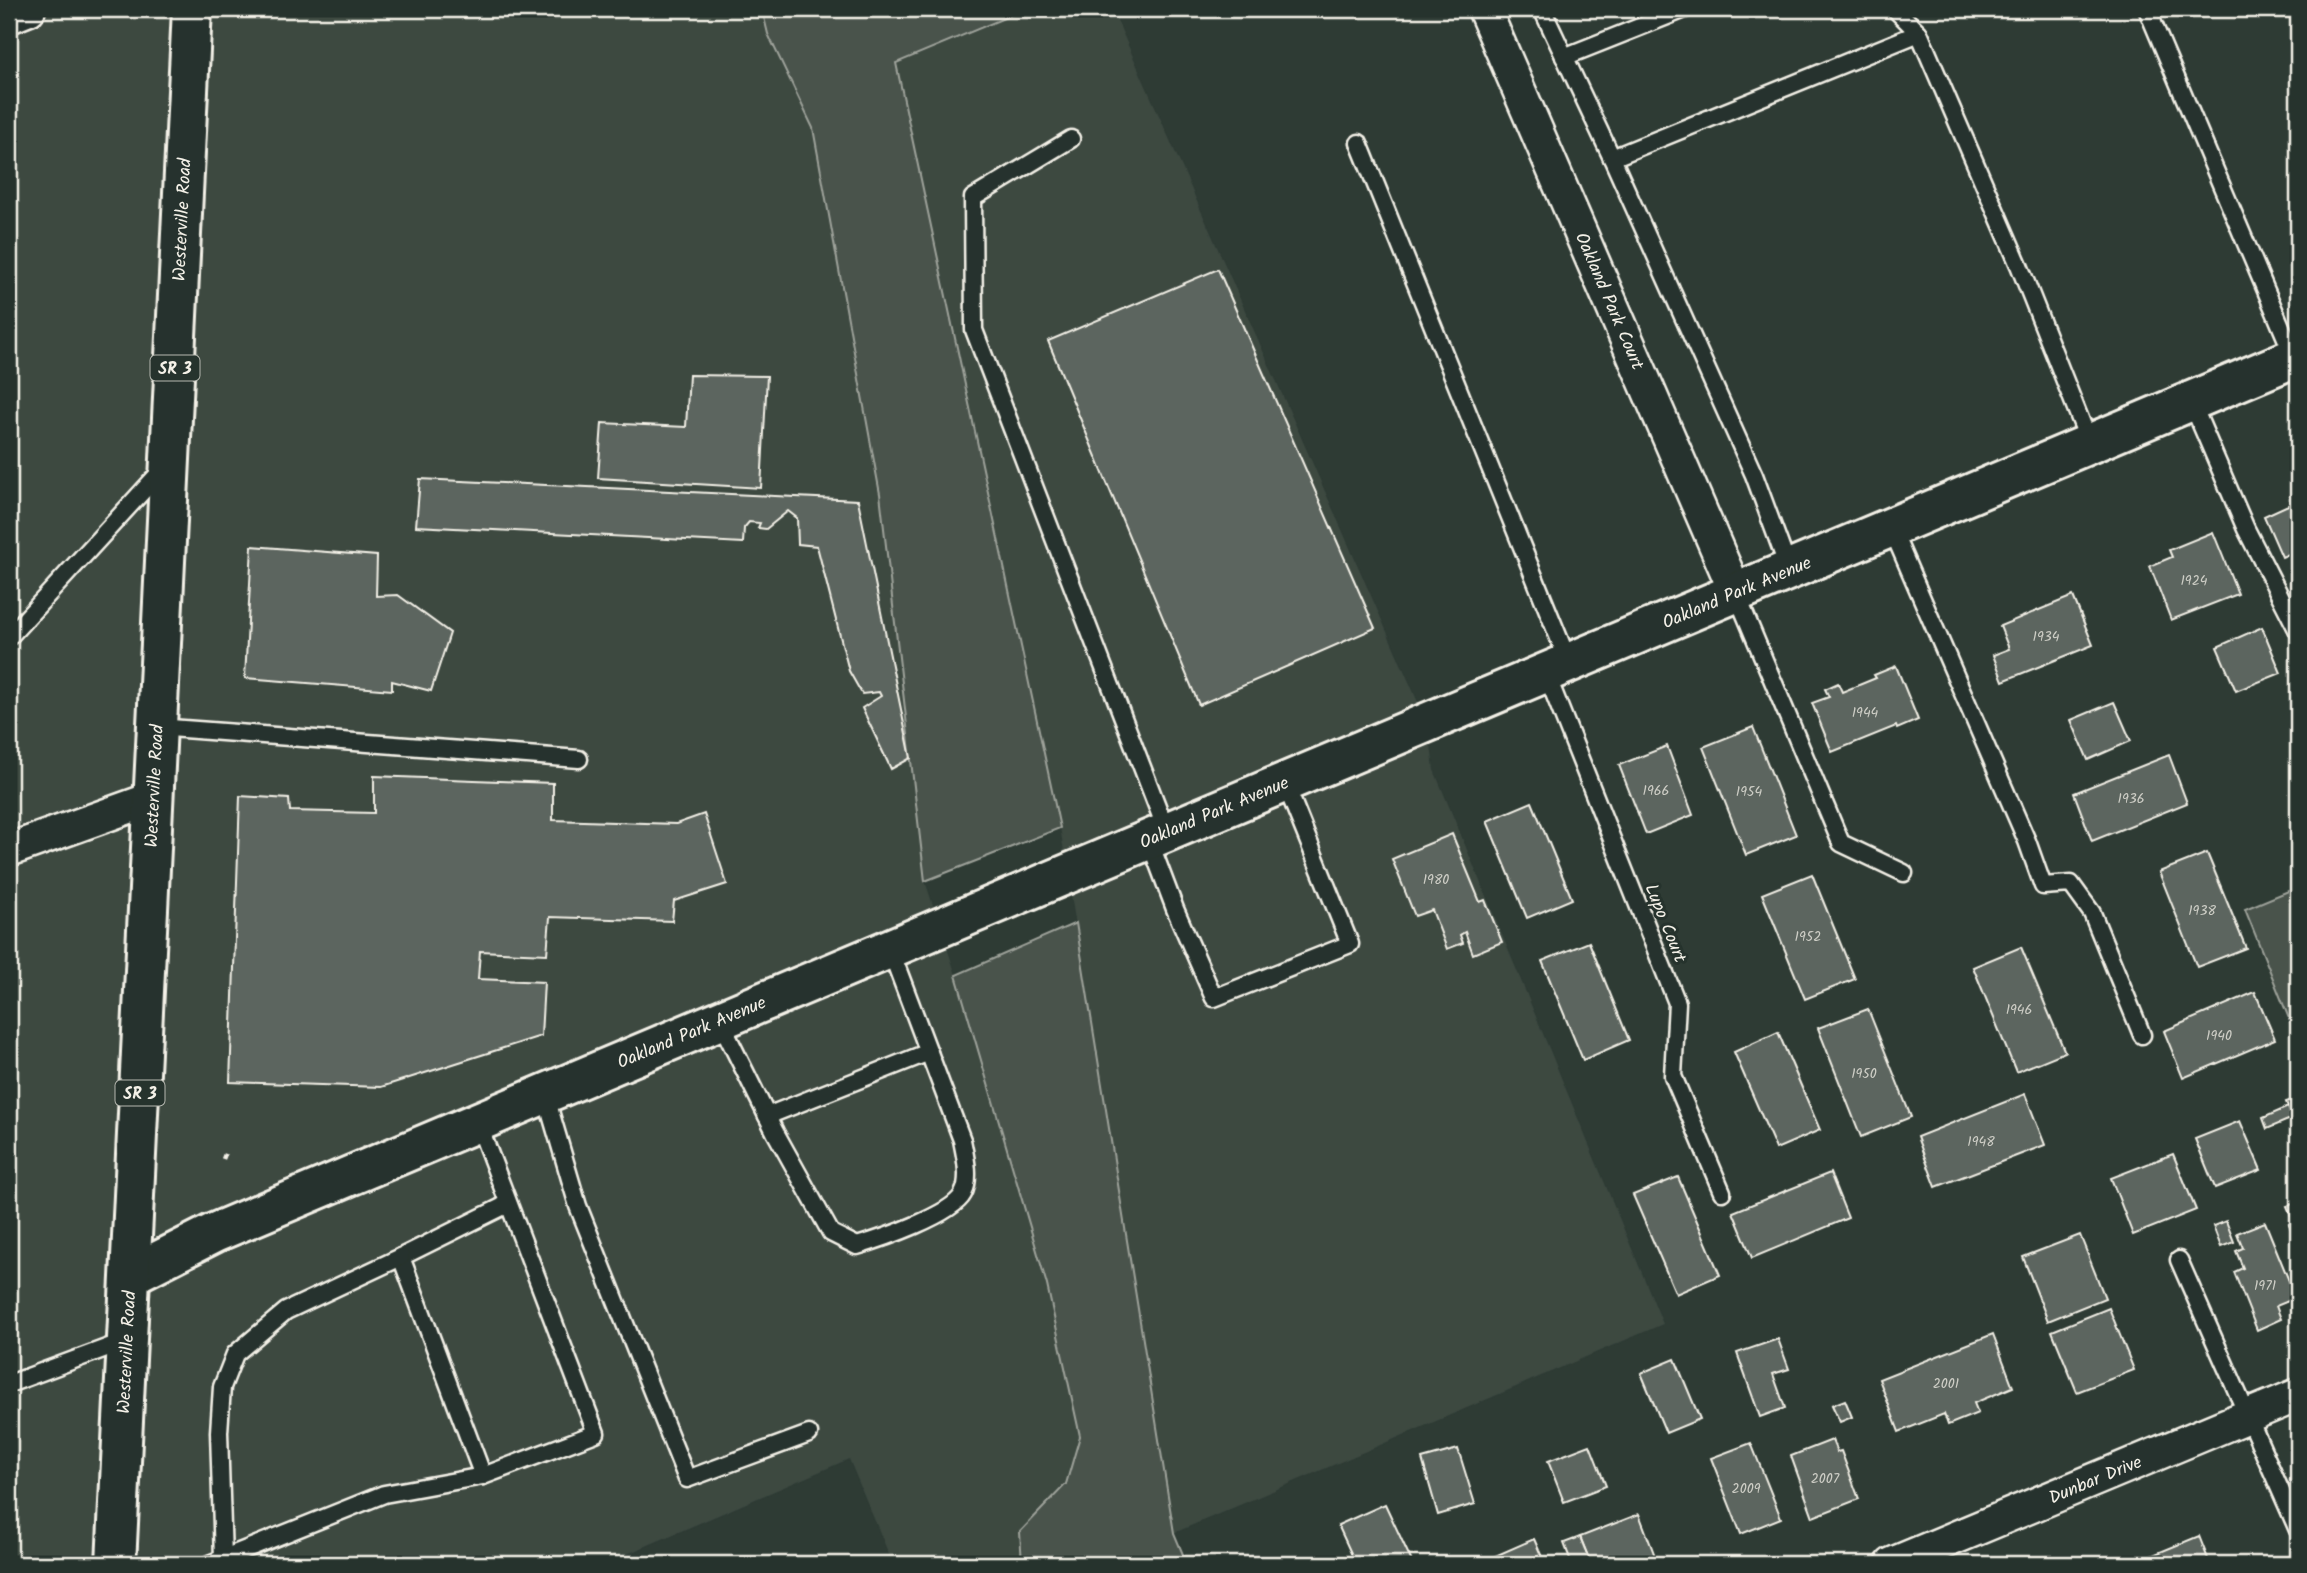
<svg xmlns="http://www.w3.org/2000/svg" width="2307" height="1573" font-family="Kalam,sans-serif">
<style>
.built{fill:#3c4841}
.green{fill:#48524c;stroke:#9ea29a;stroke-width:2}
.building{fill:#5c655e;stroke:#f4f1e8;stroke-width:2}
.lines{fill:none;stroke-linecap:round;stroke-linejoin:round}
.lane-casing{stroke:#f4f1e8;stroke-width:21}
.street-casing{stroke:#f4f1e8;stroke-width:37}
.secondary-casing{stroke:#f4f1e8;stroke-width:44}
.primary-casing{stroke:#f4f1e8;stroke-width:44}
.path{stroke:#f4f1e8;stroke-width:4.5;stroke-dasharray:7 5;stroke-linecap:butt}
.lane{stroke:#26332d;stroke-width:16}
.street{stroke:#26332d;stroke-width:32}
.secondary{stroke:#26332d;stroke-width:38}
.primary{stroke:#26332d;stroke-width:38}
.labels{text-anchor:middle;stroke-width:6;stroke-linejoin:round;paint-order:stroke}
.number-label{font-size:14px;fill:#cecec6}
.shield{fill:#26332d;stroke:#b6b8b0;stroke-width:2}
.shield-label{font-size:16px;font-weight:bold;fill:#f4f1e8}
.street-label{font-size:18px;fill:#f4f1e8;stroke:#26332d}
</style>
<rect width="100%" height="100%" fill="#2e3b34"/>
<filter id="ink" filterUnits="userSpaceOnUse"><feTurbulence type="fractalNoise" baseFrequency=".0143" numOctaves="2"/><feDisplacementMap in="SourceGraphic" scale="14" xChannelSelector="R" yChannelSelector="G"/><feConvolveMatrix kernelMatrix="1 2 1 2 8 2 1 2 1" color-interpolation-filters="sRGB"/></filter>
<g filter="url(#ink)">
<g class="built">
<polygon points="9,9 762,9 768,34 813,128 880,494 925,881 956,975 1047,1285 1080,1436 1066,1484 1020,1532 1022,1564 893,1564 849,1459 604,1564 9,1564"/>
<polygon points="1026,9 1112,9 1429,727 1434,770 1663,1324 1174,1533 1060,827 896,62"/>
</g>
<g class="green">
<polygon points="762,9 1026,9 896,63 1060,828 925,881 880,494 813,128 768,34"/>
<polygon points="2298,887 2298,1041 2245,909"/>
<polygon points="1076,923 1174,1533 1187,1564 1022,1564 1020,1532 1066,1484 1080,1436 1047,1285 956,975"/>
</g>
<g class="building">
<polygon points="1218,269 1375,628 1199,705 1048,341"/>
<polygon points="689,375 767,376 761,488 598,478 602,423 686,427"/>
<polygon points="420,479 858,500 911,758 891,769 862,708 881,696 879,692 862,694 849,671 817,546 798,544 797,518 788,511 766,529 758,528 760,523 749,522 744,528 743,543 416,526"/>
<polygon points="2297,501 2298,550 2282,557 2264,516"/>
<polygon points="2213,532 2238,594 2171,620 2150,566 2172,557 2169,550"/>
<polygon points="252,546 377,556 376,596 398,595 450,633 431,691 392,681 392,690 245,678"/>
<polygon points="2073,596 2093,645 2003,681 1993,655 2009,649 2000,626"/>
<polygon points="2262,627 2281,673 2236,691 2217,647"/>
<polygon points="1896,666 1918,720 1897,729 1896,726 1832,752 1812,703 1829,697 1825,689 1838,683 1842,692 1876,678 1874,675"/>
<polygon points="2114,702 2131,741 2088,760 2071,720"/>
<polygon points="1753,727 1796,835 1746,855 1703,747"/>
<polygon points="1667,746 1693,815 1646,834 1619,765"/>
<polygon points="2169,755 2187,803 2092,841 2074,793"/>
<polygon points="374,776 553,783 553,820 676,824 704,814 727,884 674,901 672,921 550,917 547,954 480,951 478,979 544,982 541,1036 381,1087 230,1082 240,796 289,799 290,811 374,813"/>
<polygon points="1532,802 1572,899 1527,918 1487,821"/>
<polygon points="1452,834 1480,902 1485,900 1502,942 1473,954 1465,932 1460,935 1463,943 1447,949 1432,910 1415,916 1392,859"/>
<polygon points="2207,853 2246,948 2197,967 2159,872"/>
<polygon points="1812,874 1855,979 1805,999 1762,894"/>
<polygon points="1589,942 1629,1040 1583,1060 1542,961"/>
<polygon points="2021,947 2065,1052 2016,1072 1973,967"/>
<polygon points="2255,992 2275,1039 2183,1078 2164,1031"/>
<polygon points="1868,1009 1911,1117 1861,1137 1818,1028"/>
<polygon points="1778,1032 1820,1130 1776,1149 1734,1052"/>
<polygon points="2025,1094 2045,1145 1936,1187 1917,1137"/>
<polygon points="2298,1098 2298,1123 2295,1124 2286,1102"/>
<polygon points="2288,1107 2293,1118 2267,1129 2263,1118"/>
<polygon points="2240,1121 2261,1170 2215,1188 2195,1139"/>
<polygon points="2298,1128 2298,1147 2292,1131"/>
<polygon points="2173,1154 2196,1210 2133,1235 2111,1178"/>
<polygon points="1830,1173 1848,1218 1752,1258 1733,1212"/>
<polygon points="1678,1177 1720,1275 1676,1294 1633,1195"/>
<polygon points="2298,1202 2298,1247 2289,1224 2294,1222 2287,1206"/>
<polygon points="2226,1221 2234,1242 2221,1247 2213,1226"/>
<polygon points="2265,1222 2296,1298 2276,1306 2281,1319 2257,1330 2234,1272 2243,1268 2236,1251 2243,1248 2237,1233"/>
<polygon points="2080,1235 2105,1298 2048,1321 2023,1257"/>
<polygon points="2109,1308 2134,1370 2077,1392 2052,1331"/>
<polygon points="1993,1334 2013,1387 1974,1403 1978,1413 1948,1425 1944,1414 1899,1432 1879,1379"/>
<polygon points="1778,1339 1789,1369 1773,1374 1785,1408 1760,1417 1737,1353"/>
<polygon points="1675,1359 1700,1419 1666,1433 1641,1373"/>
<polygon points="1845,1400 1852,1417 1840,1422 1832,1405"/>
<polygon points="1832,1440 1837,1452 1841,1451 1859,1499 1813,1517 1791,1456"/>
<polygon points="1751,1443 1781,1518 1741,1534 1711,1458"/>
<polygon points="1590,1445 1606,1486 1564,1502 1548,1461"/>
<polygon points="1458,1449 1475,1504 1438,1515 1422,1459"/>
<polygon points="1385,1504 1413,1564 1356,1564 1338,1525"/>
<polygon points="1639,1514 1658,1564 1591,1564 1580,1537"/>
<polygon points="2199,1536 2210,1564 2145,1564 2143,1559"/>
<polygon points="1580,1537 1591,1564 1572,1564 1564,1543"/>
<polygon points="1534,1539 1545,1564 1477,1564"/>
</g>
<g class="lines">
<defs>
<g id="lane">
<polyline points="1542,9 1612,158"/>
<polyline points="1895,9 1919,33"/>
<polyline points="2147,9 2294,357"/>
<polyline points="1564,57 1685,9"/>
<polyline points="1071,139 973,198 974,330 1167,832"/>
<polyline points="1359,143 1569,663"/>
<polyline points="2191,401 2246,529 2298,631"/>
<polyline points="1891,527 2027,841 2043,886 2071,884 2092,913 2142,1035"/>
<polyline points="1789,570 1754,475 1612,158 1919,33 2019,265 2090,444"/>
<polyline points="1736,593 1841,843 1904,873"/>
<polyline points="9,637 163,469"/>
<polyline points="1546,673 1677,1003 1673,1076 1722,1192"/>
<polyline points="157,727 579,759"/>
<polyline points="1149,840 1175,909 1214,998 1350,944 1285,783"/>
<path d="M720,1021L775,1132L831,1233L857,1246C881,1239 952,1215 963,1194C971,1179 965,1155 962,1140L890,949"/>
<polyline points="545,1094 578,1206 687,1479 809,1434"/>
<polyline points="767,1116 929,1052"/>
<polyline points="2179,1260 2298,1530"/>
<polyline points="9,1384 125,1341"/>
<polyline points="483,1476 401,1257 508,1204"/>
<polyline points="223,1559 219,1432 222,1387 235,1354 286,1311 401,1257"/>
<polyline points="209,1564 384,1494 483,1476 596,1433 478,1123"/>
</g>
<g id="street">
<path id="s1" d="M1484,9L1736,593"/>
<polyline points="9,17 29,9"/>
<polyline points="9,850 154,798"/>
<path id="s2" d="M1892,1564L2298,1395"/>
</g>
<g id="secondary">
<path id="s3" d="M131,1275L214,1233L2298,356"/>
</g>
<g id="primary">
<path id="s4" d="M116,1564L192,9"/>
</g>
</defs>
<use href="#lane" class="lane-casing"/>
<use href="#street" class="street-casing"/>
<use href="#secondary" class="secondary-casing"/>
<use href="#primary" class="primary-casing"/>
<polyline class="path" points="223,1159 225,1154"/>
<use href="#lane" class="lane"/>
<use href="#street" class="street"/>
<use href="#secondary" class="secondary"/>
<use href="#primary" class="primary"/>
</g>
</g>
<g class="labels">
<g class="number-label">
<text x="2194" y="585">1924</text>
<text x="2046" y="641">1934</text>
<text x="1865" y="717">1944</text>
<text x="1656" y="795">1966</text>
<text x="1749" y="796">1954</text>
<text x="2131" y="803">1936</text>
<text x="1436" y="884">1980</text>
<text x="2202" y="915">1938</text>
<text x="1808" y="941">1952</text>
<text x="2019" y="1014">1946</text>
<text x="2219" y="1040">1940</text>
<text x="1864" y="1078">1950</text>
<text x="1981" y="1146">1948</text>
<text x="2265" y="1290">1971</text>
<text x="1946" y="1388">2001</text>
<text x="1825" y="1483">2007</text>
<text x="1746" y="1493">2009</text>
</g>
<g class="shield">
<rect x="150.5" y="355.5" width="49" height="25" rx="5"/>
<rect x="115.5" y="1080.5" width="49" height="25" rx="5"/>
</g>
<g class="shield-label">
<text x="175" y="374">SR 3</text>
<text x="140" y="1099">SR 3</text>
</g>
<g class="street-label">
<text dy="6" stroke="none"><textPath href="#s4" startOffset="1346">Westerville Road</textPath></text>
<text dy="6" stroke="none"><textPath href="#s1" startOffset="318">Oakland Park Court</textPath></text>
<text dy="6" stroke="none"><textPath href="#s3" startOffset="1745">Oakland Park Avenue</textPath></text>
<text dy="6" stroke="none"><textPath href="#s4" startOffset="779">Westerville Road</textPath></text>
<text dy="6" stroke="none"><textPath href="#s3" startOffset="1178">Oakland Park Avenue</textPath></text>
<text transform="translate(1666 923) rotate(68)" y="6">Lupo Court</text>
<text dy="6" stroke="none"><textPath href="#s3" startOffset="611">Oakland Park Avenue</textPath></text>
<text dy="6" stroke="none"><textPath href="#s4" startOffset="212">Westerville Road</textPath></text>
<text dy="6" stroke="none"><textPath href="#s2" startOffset="220">Dunbar Drive</textPath></text>
</g>
</g>
<rect width="2307" height="1573" fill="none" stroke="#26332d" stroke-width="35"/>
<rect x="18" y="18" width="2272" height="1538" fill="none" stroke="#f4f1e8" stroke-width="2.5" filter="url(#ink)"/>
</svg>
